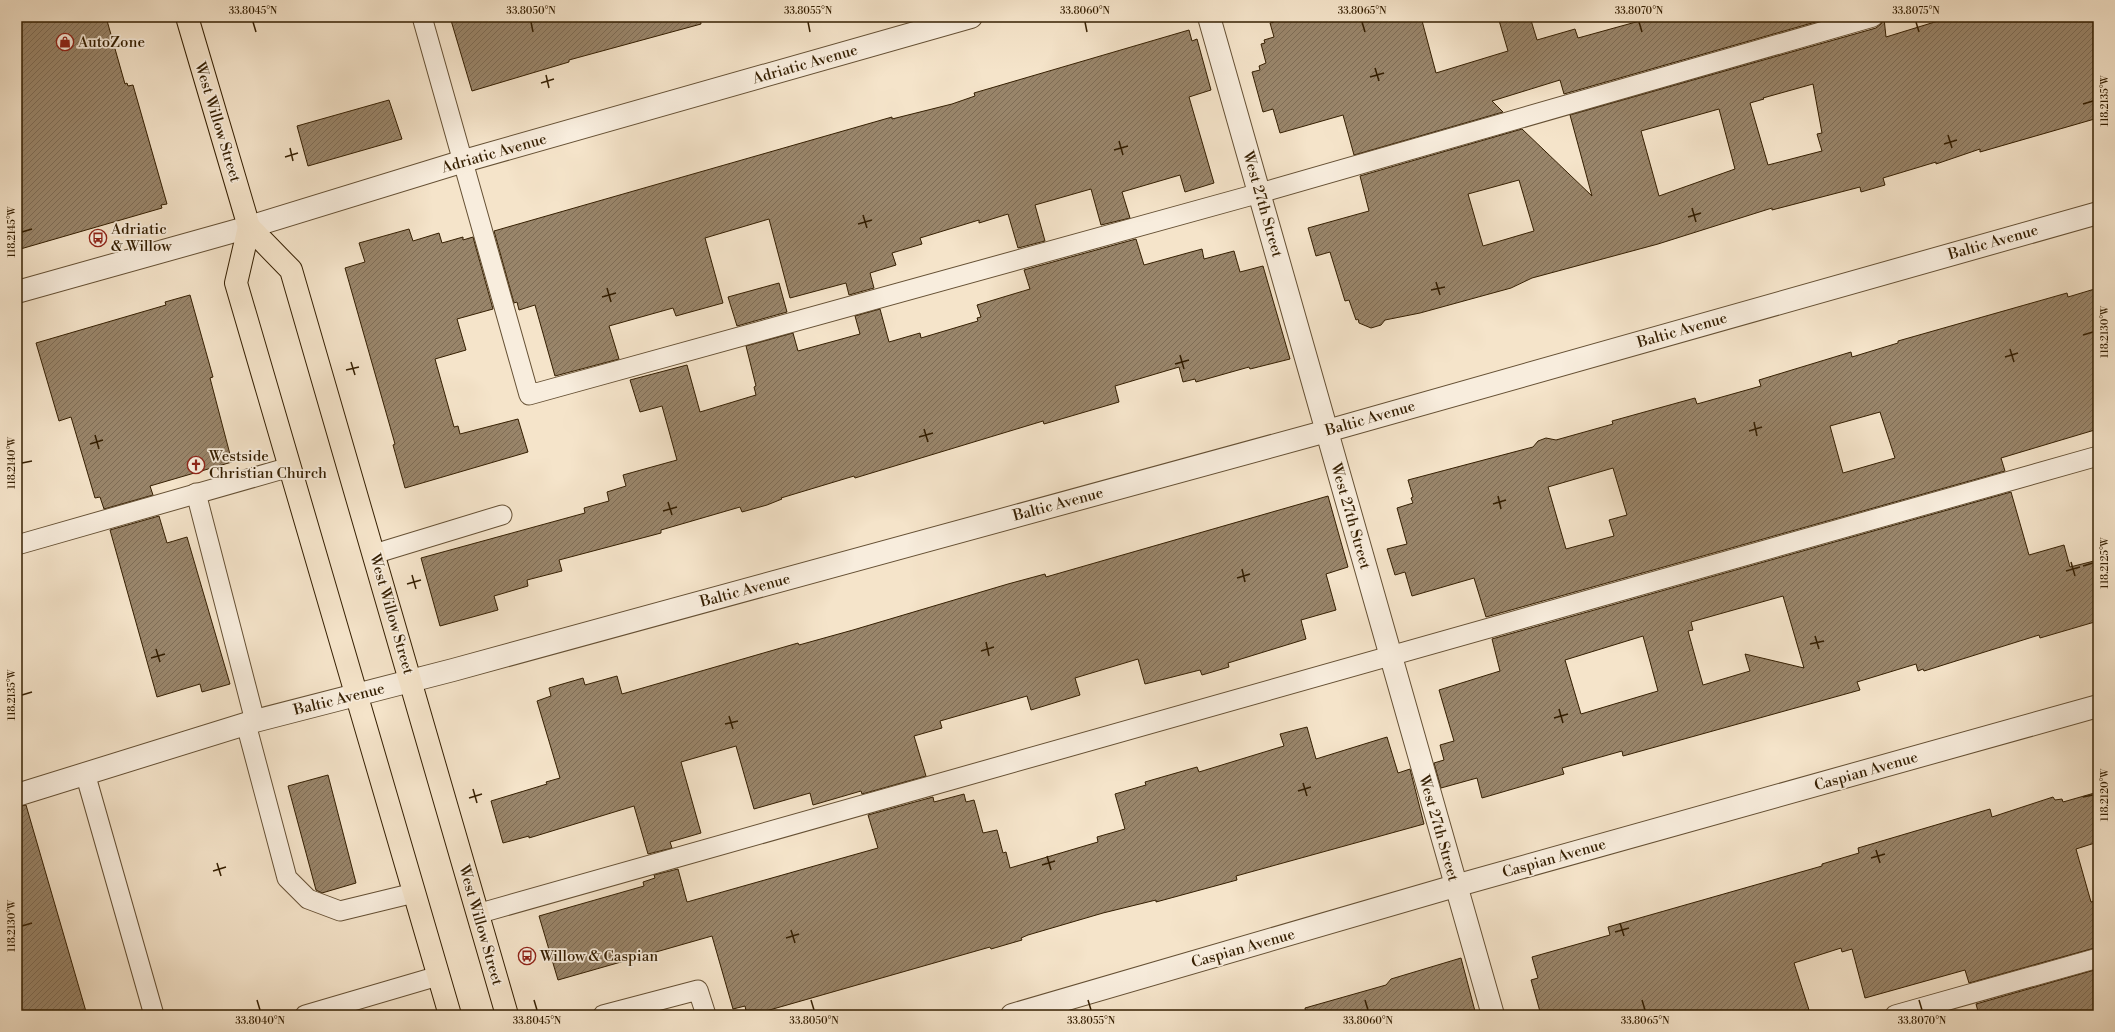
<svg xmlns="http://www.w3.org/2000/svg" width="2115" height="1032" font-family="'Libre Bodoni',serif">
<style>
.building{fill:url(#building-hatch);stroke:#351f02;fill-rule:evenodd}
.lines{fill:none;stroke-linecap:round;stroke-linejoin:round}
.lane-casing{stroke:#655034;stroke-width:21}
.street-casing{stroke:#655034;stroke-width:24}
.primary-casing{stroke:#351f02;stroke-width:24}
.lane{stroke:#f8eddd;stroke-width:19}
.street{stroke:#f8eddd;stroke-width:22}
.primary{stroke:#f5e4ca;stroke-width:22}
.ticks{fill:none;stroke:#351f02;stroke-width:1.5}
.labels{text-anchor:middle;stroke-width:3.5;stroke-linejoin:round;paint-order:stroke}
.poi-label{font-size:15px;fill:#351f02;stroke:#f8eddd;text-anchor:start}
.street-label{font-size:15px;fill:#351f02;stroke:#f8eddd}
.neatline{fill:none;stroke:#351f02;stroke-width:1.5}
.ticks-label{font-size:10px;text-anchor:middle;fill:#351f02}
</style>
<defs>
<pattern id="building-hatch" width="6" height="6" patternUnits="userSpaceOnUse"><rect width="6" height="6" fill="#99856a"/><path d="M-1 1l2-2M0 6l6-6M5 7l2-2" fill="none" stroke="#7e6c55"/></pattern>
</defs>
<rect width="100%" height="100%" fill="#f5e4ca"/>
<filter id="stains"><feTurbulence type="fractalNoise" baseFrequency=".005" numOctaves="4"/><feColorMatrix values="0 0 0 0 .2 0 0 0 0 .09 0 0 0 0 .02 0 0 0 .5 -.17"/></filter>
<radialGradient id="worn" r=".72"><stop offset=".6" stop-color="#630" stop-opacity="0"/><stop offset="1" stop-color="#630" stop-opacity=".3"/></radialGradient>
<g class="building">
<polygon points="17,17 106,17 125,84 127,83 128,86 133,85 167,204 161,205 162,208 17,250"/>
<polygon points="450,17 700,17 701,24 569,60 569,62 472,91"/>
<polygon points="1272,17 1421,17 1436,73 1508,51 1498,17 1530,17 1537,40 1575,29 1578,38 1654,17 1833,17 1564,94 1560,80 1492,101 1503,112 1354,155 1343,115 1280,133 1273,109 1263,112 1252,72 1260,70 1259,66 1266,63 1261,44 1265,43 1264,40 1274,37 1270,23 1274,22"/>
<path d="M1951,17H2098V118L1980,152V149L1936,164V162L1883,178L1885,185L1861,192L1860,187L1772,210V208L1658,244L1532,278L1511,288L1420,313L1385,320L1381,325L1371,328L1359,323L1358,319L1356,320L1349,300L1345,301L1330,252L1316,256L1308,228L1369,211L1360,176L1522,129L1592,196L1570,115L1876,28L1881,24L1884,18L1886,37ZM1813,84L1822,133L1817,134L1822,151L1768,165L1750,103L1764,99L1763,98ZM1719,109L1735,169L1659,196L1641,131ZM1519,180L1534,231L1483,246L1468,194Z"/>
<polygon points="1189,30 1192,41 1197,39 1211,90 1189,97 1214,183 1185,192 1180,175 1122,192 1130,218 1101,225 1091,189 1035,205 1045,241 1018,248 1008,214 979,223 979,220 920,238 922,244 892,253 896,265 870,273 874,288 849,295 846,283 790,298 769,219 705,238 723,303 676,316 673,308 609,326 619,359 555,376 535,305 519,310 517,302 514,303 494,231 892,117 892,119 952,104 975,96 974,93"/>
<polygon points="389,100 402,139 308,166 297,126"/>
<polygon points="409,229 413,241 439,233 442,243 463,237 463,240 473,237 493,309 457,319 466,350 435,359 454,427 458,426 460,434 518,419 528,452 405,488 393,445 395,444 345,268 365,262 359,243"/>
<polygon points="1136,239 1144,265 1202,249 1204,259 1234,251 1240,272 1263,266 1290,359 1250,369 1249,367 1196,382 1195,379 1183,382 1179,367 1115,386 1119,402 1044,424 1043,421 855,478 854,476 781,498 782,499 767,505 742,512 740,507 661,530 661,533 559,560 562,571 527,580 528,586 494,596 498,610 440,626 421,558 585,513 584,508 609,501 607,492 626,486 623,475 677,460 662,406 640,412 630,380 687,365 700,412 756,395 754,387 756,386 746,346 793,333 798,351 860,334 855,316 880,309 889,342 920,333 921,338 978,321 977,318 981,317 977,305 1030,289 1024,270"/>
<polygon points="779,283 787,312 737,326 728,297"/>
<path d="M2098,288V429L2001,458L2005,471L1486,617L1474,578L1412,596L1405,572L1395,575L1387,549L1407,544L1397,508L1413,503L1411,498L1413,497L1408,480L1533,447L1538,441L1546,438L1556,440L1613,424L1612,421L1695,398L1697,404L1761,386L1759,380L1851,352L1852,357L1898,343V341L2067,293L2068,297ZM1880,412L1895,458L1843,473L1830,426ZM1613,468L1627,515L1609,520L1614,536L1566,549L1548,487Z"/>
<polygon points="190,295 213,377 210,378 232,462 150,486 153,495 104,509 100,497 95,498 71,417 59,421 36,343 166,305 165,302"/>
<path d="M2011,492L2029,555L2064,545L2070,567L2098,560V621L2040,638L2039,635L1924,671L1923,669L1918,671L1916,664L1857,682L1860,690L1623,756L1622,751L1562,768L1564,774L1482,798L1477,778L1441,788L1434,763L1444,760L1440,745L1454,741L1439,690L1500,671L1492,639ZM1783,596L1804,668L1745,654L1750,671L1703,685L1688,631L1693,630L1691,622ZM1643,636L1658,691L1581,714L1565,660Z"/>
<polygon points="1328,496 1348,567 1326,574 1336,610 1301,620 1306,639 1228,663 1229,667 1202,675 1200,670 1145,684 1138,659 1075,678 1080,695 1031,710 1027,696 940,721 942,728 914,736 926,776 862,794 861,791 813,805 810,793 754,809 736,746 681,762 701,833 670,842 672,848 648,854 634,806 529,838 529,836 503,843 491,801 547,784 546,782 560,778 537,701 551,696 549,688 583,678 585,685 617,676 622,694 798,643 799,645 853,630 1008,584 1045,574 1046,577"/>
<polygon points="159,516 167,543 187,537 230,684 202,692 200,684 157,697 110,530"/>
<polygon points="1307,727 1316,759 1387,737 1398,773 1410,769 1424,824 1236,876 1237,880 1156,902 1156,900 1103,913 1028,935 1021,938 1022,940 991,949 990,947 752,1015 747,1015 745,1006 733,1009 712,936 558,980 539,916 644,886 643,882 655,878 654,875 678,869 687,902 878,848 868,815 933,797 934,802 964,794 966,802 974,800 983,833 997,830 1003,853 1006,852 1010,868 1098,842 1097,837 1125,829 1115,794 1146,785 1145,782 1197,767 1199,772 1284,746 1280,734"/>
<polygon points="328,775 356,883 322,893 316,890 288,786"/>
<polygon points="2098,792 2098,842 2076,849 2091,902 2098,900 2098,947 1969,983 1965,970 1865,998 1852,949 1842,952 1841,948 1794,963 1809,1010 1793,1015 1541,1015 1531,980 1538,978 1532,957 1610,935 1608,927 1822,866 1822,864 1859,853 1858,848 1990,809 1992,817 2053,797 2055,800 2062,799 2063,802"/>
<polygon points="26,805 87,1015 17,1015 17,807"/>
<polygon points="1461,958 1476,1015 1306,1015 1305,1008 1386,985 1391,979"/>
<polygon points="2098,969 2098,1009 2077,1015 1979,1015 1976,1004"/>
</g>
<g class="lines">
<defs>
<g id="lane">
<polyline points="422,17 529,395 1260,193 1873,17"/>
<polyline points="196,493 255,721"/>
<polyline points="17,545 290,467"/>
<polyline points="374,554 502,515"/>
<polyline points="246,724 287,878 308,899 340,911 414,893"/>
<polyline points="85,773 154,1015"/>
<polyline points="477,914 2098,456"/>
<polyline points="305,1015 438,976"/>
<polyline points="603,1015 698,990 706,1015"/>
<polyline points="1895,1015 2098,958"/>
</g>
<g id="street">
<polyline points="1209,17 1493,1015"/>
<polyline points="17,292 249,227 464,161 971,17"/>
<polyline points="17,795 255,721 453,670 1327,431 2098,213"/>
<polyline points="1012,1015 1455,886 2098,706"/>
</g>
<g id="primary">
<polyline points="187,17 249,227 291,270 507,1015"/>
<polyline points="249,227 236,283 450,1015"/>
</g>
</defs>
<use href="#lane" class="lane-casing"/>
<use href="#street" class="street-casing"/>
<use href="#primary" class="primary-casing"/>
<use href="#lane" class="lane"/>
<use href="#street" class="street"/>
<use href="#primary" class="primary"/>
</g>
<path class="ticks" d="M253,22L256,32M531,22L533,32M808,22L810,32M1085,22L1087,32M1362,22L1365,32M1639,22L1642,32M1916,22L1919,32M1375,68L1379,81M546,75L549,88M1370,77L1384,73M541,83L554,79M2083,104L2093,101M1948,135L1952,148M1119,141L1123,155M1944,144L1957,140M290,148L293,161M1114,150L1128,146M285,157L298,153M1692,208L1696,222M863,215L867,228M1688,217L1701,213M858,224L872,220M22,232L32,229M1436,282L1440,295M607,288L611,302M1431,290L1445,287M602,297L616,293M2083,335L2093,332M2010,349L2014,362M1180,355L1184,369M2005,357L2018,353M351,362L355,375M1175,364L1189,360M346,370L359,367M1754,422L1757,436M924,429L928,442M1749,431L1762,427M95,435L99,449M919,437L933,433M90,444L103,440M22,463L32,461M1498,496L1501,509M668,502L672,515M1493,504L1506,500M663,511L677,507M2071,562L2075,576M2083,566L2093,563M1242,569L1245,582M2066,571L2080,567M412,575L416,589M1237,578L1250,574M407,584L421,580M1815,636L1819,649M986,642L989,656M1810,644L1824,641M156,649L160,662M981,651L994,647M151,658L165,654M22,695L32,692M1559,709L1563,723M729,716L733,729M1554,718L1568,714M725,724L738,721M1303,783L1307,796M473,789L477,803M1298,791L1311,787M2083,797L2093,795M469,798L482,794M1876,850L1880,863M1047,856L1051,870M1871,858L1885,854M217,863L221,876M1042,865L1055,861M213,871L226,867M1620,923L1624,936M22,926L32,923M791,930L795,943M1615,932L1629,928M786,938L799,934M257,1000L260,1010M534,1000L537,1010M811,1000L814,1010M1088,1000L1091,1010M1365,1000L1368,1010M1642,1000L1645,1010M1919,1000L1922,1010"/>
<defs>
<symbol id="shop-ring" viewBox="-11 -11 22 22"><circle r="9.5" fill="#f8eddd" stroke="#8f2418" stroke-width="1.5"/><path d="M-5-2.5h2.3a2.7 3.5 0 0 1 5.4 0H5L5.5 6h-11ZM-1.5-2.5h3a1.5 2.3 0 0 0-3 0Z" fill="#8f2418"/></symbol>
<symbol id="bus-ring" viewBox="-11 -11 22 22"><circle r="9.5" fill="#f8eddd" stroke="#8f2418" stroke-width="1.5"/><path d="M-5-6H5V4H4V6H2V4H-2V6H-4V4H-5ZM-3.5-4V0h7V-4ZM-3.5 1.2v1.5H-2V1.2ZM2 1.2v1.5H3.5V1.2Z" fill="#8f2418"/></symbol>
<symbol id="church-ring" viewBox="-11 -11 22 22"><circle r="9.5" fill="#f8eddd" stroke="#8f2418" stroke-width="1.5"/><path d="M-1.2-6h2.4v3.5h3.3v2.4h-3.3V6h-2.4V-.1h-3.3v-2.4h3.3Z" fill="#8f2418"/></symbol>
</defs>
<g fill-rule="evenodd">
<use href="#shop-ring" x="55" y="32" width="20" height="20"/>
<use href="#bus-ring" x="88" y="228" width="20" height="20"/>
<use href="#church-ring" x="186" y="455" width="20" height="20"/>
<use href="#bus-ring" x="517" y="946" width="20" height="20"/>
</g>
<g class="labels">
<g class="poi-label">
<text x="78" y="47">AutoZone</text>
<text x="111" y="234">Adriatic<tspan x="111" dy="17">&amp; Willow</tspan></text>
<text x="209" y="461">Westside<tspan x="209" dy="17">Christian Church</tspan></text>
<text x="540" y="961">Willow &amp; Caspian</text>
</g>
<g class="street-label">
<text transform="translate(805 64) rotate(-16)" y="5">Adriatic Avenue</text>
<text transform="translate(218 122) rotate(73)" y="5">West Willow Street</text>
<text transform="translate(494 153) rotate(-16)" y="5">Adriatic Avenue</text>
<text transform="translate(1263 204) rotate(74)" y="5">West 27th Street</text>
<text transform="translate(1993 242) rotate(-16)" y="5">Baltic Avenue</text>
<text transform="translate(1682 330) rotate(-16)" y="5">Baltic Avenue</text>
<text transform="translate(1370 418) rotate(-16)" y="5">Baltic Avenue</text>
<text transform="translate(1058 504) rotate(-15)" y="5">Baltic Avenue</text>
<text transform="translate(1351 516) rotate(74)" y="5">West 27th Street</text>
<text transform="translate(745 590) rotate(-15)" y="5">Baltic Avenue</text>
<text transform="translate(392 614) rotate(74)" y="5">West Willow Street</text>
<text transform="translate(339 699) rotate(-14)" y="5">Baltic Avenue</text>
<text transform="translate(1866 771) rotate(-16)" y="5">Caspian Avenue</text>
<text transform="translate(1439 828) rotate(74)" y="5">West 27th Street</text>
<text transform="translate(1554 858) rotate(-16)" y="5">Caspian Avenue</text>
<text transform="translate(481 925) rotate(74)" y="5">West Willow Street</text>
<text transform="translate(1243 948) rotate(-16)" y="5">Caspian Avenue</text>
</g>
</g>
<rect width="2115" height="1032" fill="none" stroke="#f5e4ca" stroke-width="44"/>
<rect x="22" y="22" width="2071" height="988" class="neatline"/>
<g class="ticks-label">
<text x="253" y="14">33.8045°N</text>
<text x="531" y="14">33.8050°N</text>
<text x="808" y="14">33.8055°N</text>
<text x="1085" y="14">33.8060°N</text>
<text x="1362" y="14">33.8065°N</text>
<text x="1639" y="14">33.8070°N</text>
<text x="1916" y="14">33.8075°N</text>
<text transform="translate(2104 101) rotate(-90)" y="4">118.2135°W</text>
<text transform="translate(11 232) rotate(-90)" y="4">118.2145°W</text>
<text transform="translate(2104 332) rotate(-90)" y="4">118.2130°W</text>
<text transform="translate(11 463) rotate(-90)" y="4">118.2140°W</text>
<text transform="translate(2104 563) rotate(-90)" y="4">118.2125°W</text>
<text transform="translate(11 695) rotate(-90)" y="4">118.2135°W</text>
<text transform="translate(2104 795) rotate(-90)" y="4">118.2120°W</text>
<text transform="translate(11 926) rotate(-90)" y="4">118.2130°W</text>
<text x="260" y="1024">33.8040°N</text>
<text x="537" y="1024">33.8045°N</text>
<text x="814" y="1024">33.8050°N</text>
<text x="1091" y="1024">33.8055°N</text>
<text x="1368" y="1024">33.8060°N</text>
<text x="1645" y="1024">33.8065°N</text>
<text x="1922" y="1024">33.8070°N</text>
</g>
<rect width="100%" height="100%" filter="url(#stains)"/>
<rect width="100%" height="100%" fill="url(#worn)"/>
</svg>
